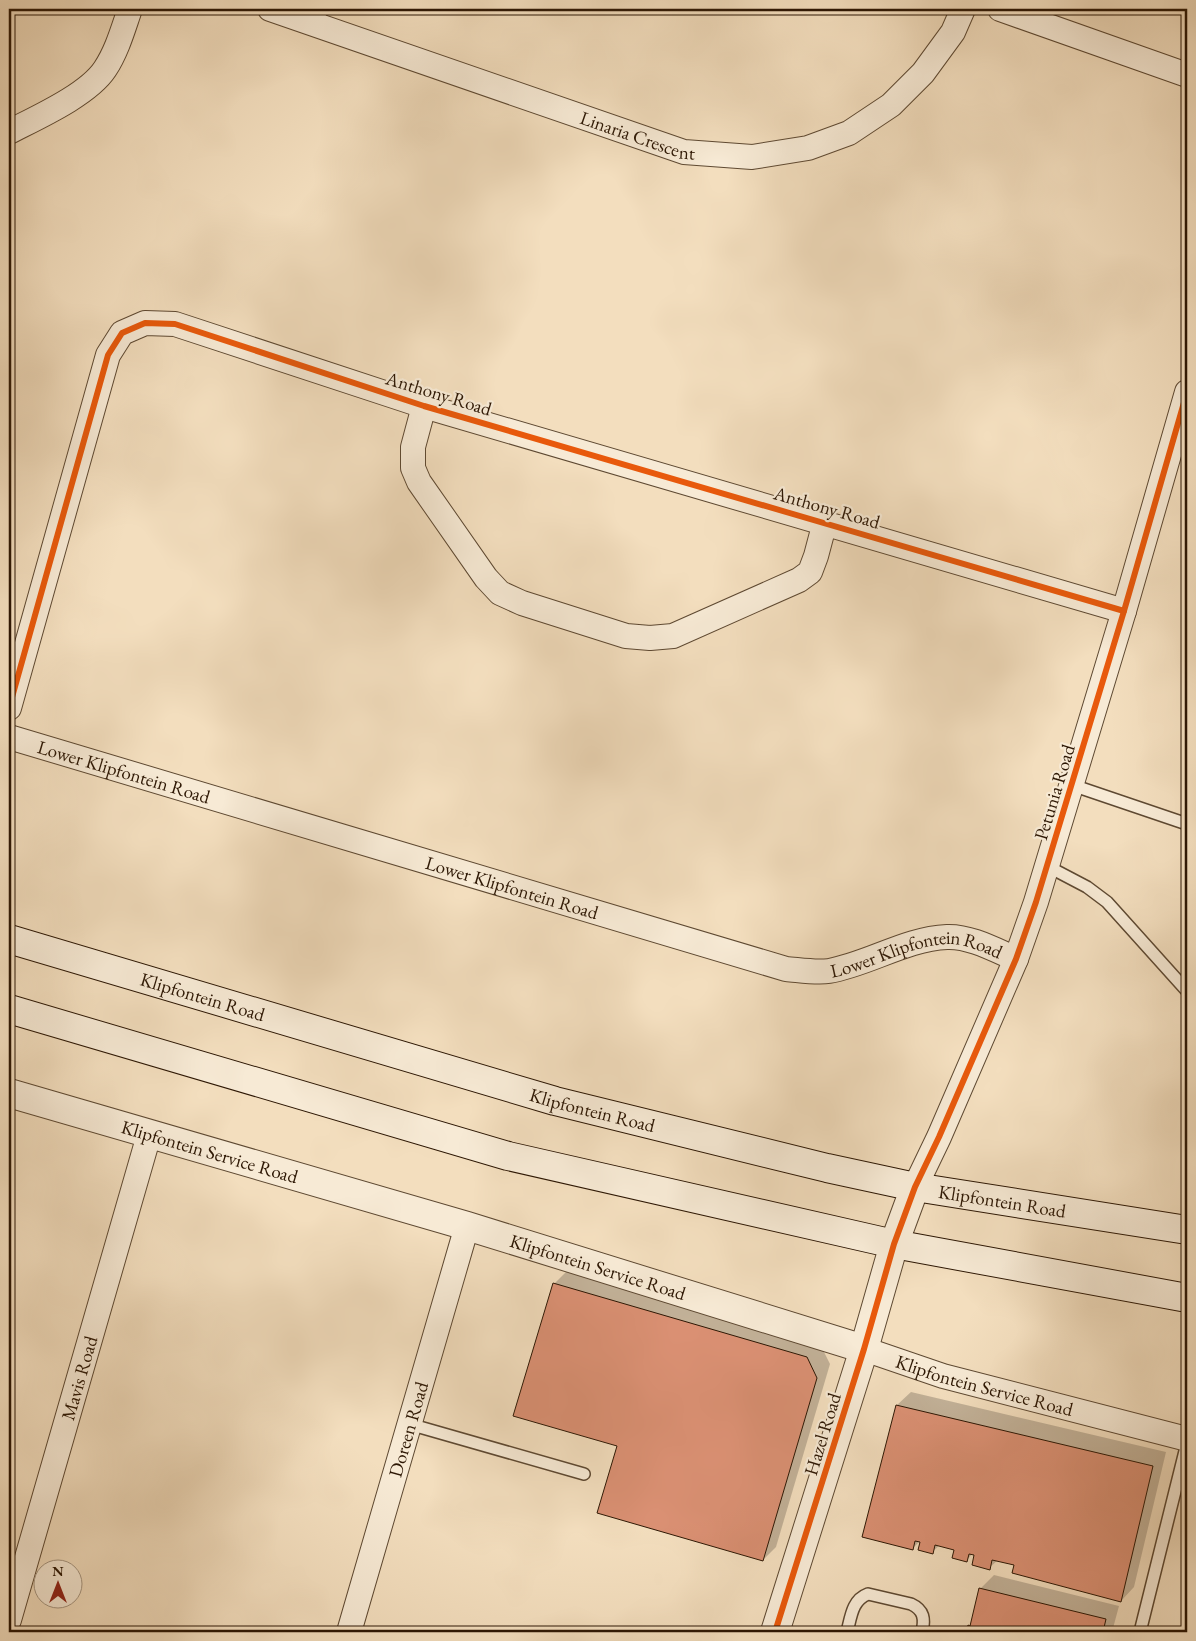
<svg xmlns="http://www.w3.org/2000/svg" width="1196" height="1641" font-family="'EB Garamond',serif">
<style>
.shadow{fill:#0003}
.building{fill:#da9073;stroke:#2d1704}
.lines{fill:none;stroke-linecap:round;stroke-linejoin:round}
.service-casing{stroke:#5e4932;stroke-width:14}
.minor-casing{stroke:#5e4932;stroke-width:26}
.tertiary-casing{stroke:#5e4932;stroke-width:30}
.secondary-casing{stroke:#2d1704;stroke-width:30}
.service{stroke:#f7ead5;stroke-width:11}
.minor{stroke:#f7ead5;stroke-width:24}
.tertiary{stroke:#f7ead5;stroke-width:28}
.secondary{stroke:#f7ead5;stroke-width:28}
.cycleway-casing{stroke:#f7ead5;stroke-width:9}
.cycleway{stroke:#e8590c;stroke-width:6}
.labels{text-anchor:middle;stroke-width:4.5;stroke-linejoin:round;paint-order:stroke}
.street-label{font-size:19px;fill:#2d1704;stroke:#f7ead5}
</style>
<rect width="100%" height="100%" fill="#f3debe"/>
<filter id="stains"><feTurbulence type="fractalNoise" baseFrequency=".004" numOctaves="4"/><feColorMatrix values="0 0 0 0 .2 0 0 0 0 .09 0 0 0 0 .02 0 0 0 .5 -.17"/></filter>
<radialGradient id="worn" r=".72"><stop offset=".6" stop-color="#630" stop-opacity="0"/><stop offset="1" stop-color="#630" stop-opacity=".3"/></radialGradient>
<g class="shadow">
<polygon points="567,1271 820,1344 830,1364 776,1547 763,1560 618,1446 554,1284"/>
<polygon points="911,1392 1166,1452 1134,1587 1121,1601 1015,1564 998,1560 989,1568 976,1554 973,1553 966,1561 956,1549 940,1545 932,1552 923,1538 912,1549 897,1405"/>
<polygon points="994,1575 1119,1606 1112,1632 967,1632 969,1626 972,1622 980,1589"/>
</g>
<g class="building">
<polygon points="553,1283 807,1357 817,1378 763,1561 597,1513 617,1446 513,1416"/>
<polygon points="896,1405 1153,1466 1121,1602 1012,1573 1014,1565 992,1560 990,1570 972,1565 974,1555 969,1554 967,1562 952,1558 954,1550 935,1545 933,1554 918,1550 920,1542 915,1541 913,1550 862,1537"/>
<polygon points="979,1588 1106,1619 1103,1632 966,1632 968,1625 970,1626"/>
</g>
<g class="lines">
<defs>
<g id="service">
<polyline points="317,25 322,9"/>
<polyline points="1072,785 1187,824"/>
<polyline points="1047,866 1087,887 1107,902 1187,991"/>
<polyline points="409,1424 584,1474"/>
<path d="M847,1632C851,1617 852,1600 868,1594L911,1604C924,1610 925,1619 922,1632"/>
<polyline points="1140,1632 1187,1443"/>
</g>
<g id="minor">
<path id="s1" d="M270,9L684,152L752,157L808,148L849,133L891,105L923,73L953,32L963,9"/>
<polyline points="1000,9 1187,75"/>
<path d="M9,132C36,118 88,95 105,69C117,51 123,29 130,9"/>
<polyline points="424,406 413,447 413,468 419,482 486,578 500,593 522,603 626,636 650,638 673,636 799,580 810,572 816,556 825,522"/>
<polyline points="9,708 108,355 122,333 145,323 175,324 424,406 1124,611"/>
<path id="s2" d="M9,737L786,969C799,970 816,973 829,971C869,964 905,939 947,937C970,936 995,950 1016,959"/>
<polyline points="915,1187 939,1137 1016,959 1036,902 1124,611 1187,392"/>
<path id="s3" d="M864,1349L943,1376L1187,1439"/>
<path id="s4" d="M9,1620L149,1135"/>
<path id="s5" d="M349,1632L467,1226"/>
</g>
<g id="tertiary">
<path id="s6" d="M9,1093L467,1226L864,1349"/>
<polyline points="775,1632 864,1349 894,1244 915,1187"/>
</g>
<g id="secondary">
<path id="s7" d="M9,939L555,1101L827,1168L915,1187L1187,1230"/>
<polyline points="9,1009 508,1156 894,1244 1187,1298"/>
</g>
</defs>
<use href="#service" class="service-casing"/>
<use href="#minor" class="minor-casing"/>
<use href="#tertiary" class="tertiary-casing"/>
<use href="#secondary" class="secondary-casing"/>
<use href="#service" class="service"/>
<use href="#minor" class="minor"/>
<use href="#tertiary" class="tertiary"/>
<use href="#secondary" class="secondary"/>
<defs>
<g id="cycleway">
<polyline points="9,708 108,355 122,333 145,323 175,324 424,406 1124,611"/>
<polyline points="775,1632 864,1349 894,1244 915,1187 939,1137 1016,959 1036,902 1124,611 1187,392"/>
</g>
</defs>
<use href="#cycleway" class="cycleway-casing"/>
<use href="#cycleway" class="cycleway"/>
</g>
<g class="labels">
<g class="street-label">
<text dy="7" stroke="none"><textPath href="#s1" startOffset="389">Linaria Crescent</textPath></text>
<text transform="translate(439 393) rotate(17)" y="7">Anthony Road</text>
<text transform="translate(827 507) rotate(16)" y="7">Anthony Road</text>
<text dy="7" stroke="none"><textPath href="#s2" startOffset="120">Lower Klipfontein Road</textPath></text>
<text transform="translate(1054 792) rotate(-73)" y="7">Petunia Road</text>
<text dy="7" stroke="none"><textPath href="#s2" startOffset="525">Lower Klipfontein Road</textPath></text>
<text dy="7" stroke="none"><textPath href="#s2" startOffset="945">Lower Klipfontein Road</textPath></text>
<text dy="7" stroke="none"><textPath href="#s7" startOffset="202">Klipfontein Road</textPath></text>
<text dy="7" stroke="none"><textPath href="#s7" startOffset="608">Klipfontein Road</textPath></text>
<text dy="7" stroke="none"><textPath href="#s6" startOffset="209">Klipfontein Service Road</textPath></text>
<text dy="7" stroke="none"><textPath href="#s7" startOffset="1028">Klipfontein Road</textPath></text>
<text dy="7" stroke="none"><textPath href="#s6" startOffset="614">Klipfontein Service Road</textPath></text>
<text dy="7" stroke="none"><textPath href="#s4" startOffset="252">Mavis Road</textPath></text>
<text dy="7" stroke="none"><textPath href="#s3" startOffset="126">Klipfontein Service Road</textPath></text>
<text dy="7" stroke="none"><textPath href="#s5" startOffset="211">Doreen Road</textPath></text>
<text transform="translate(822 1434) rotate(-73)" y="7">Hazel Road</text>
</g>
</g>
<rect width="1196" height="1641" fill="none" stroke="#f3debe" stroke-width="30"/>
<rect x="10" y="10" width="1176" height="1621" fill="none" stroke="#2d1704" stroke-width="2.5"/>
<rect x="15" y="15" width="1166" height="1611" fill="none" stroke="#2d1704"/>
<g transform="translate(58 1584)"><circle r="24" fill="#f7ead5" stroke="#a69681"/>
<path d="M0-4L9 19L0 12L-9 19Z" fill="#8f2418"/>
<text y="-8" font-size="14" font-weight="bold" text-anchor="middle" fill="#2d1704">N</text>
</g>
<rect width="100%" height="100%" filter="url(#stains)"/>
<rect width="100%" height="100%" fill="url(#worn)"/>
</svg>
